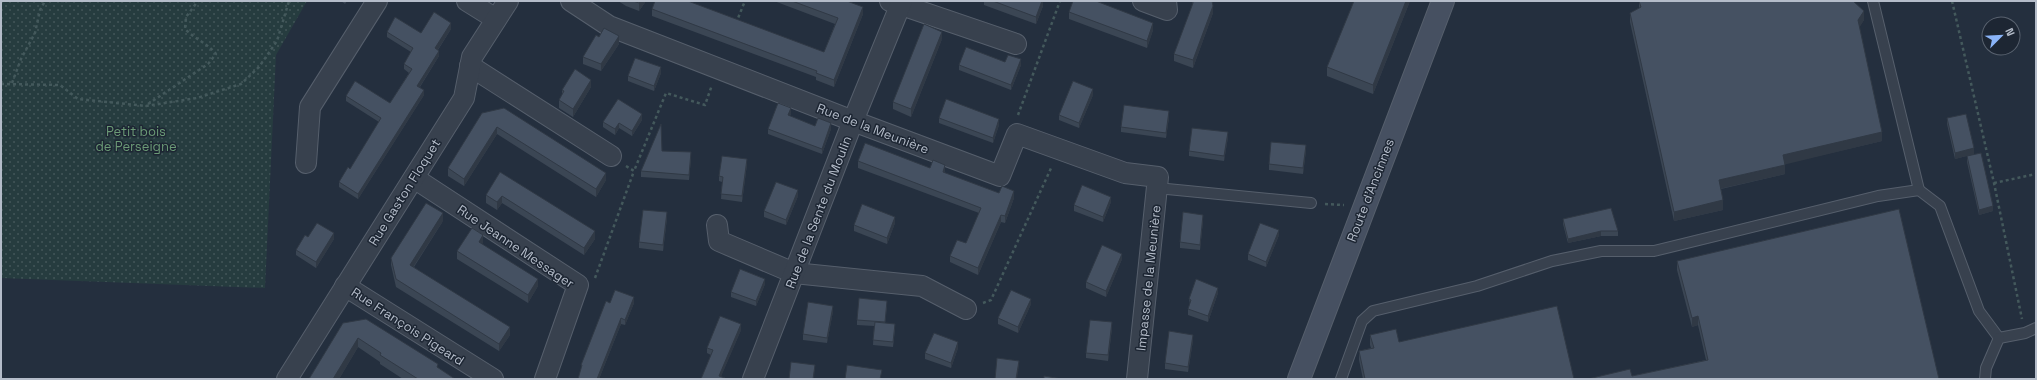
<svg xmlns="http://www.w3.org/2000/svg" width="2037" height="380" font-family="'Space Grotesk',sans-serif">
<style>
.park{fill:url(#park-dots)}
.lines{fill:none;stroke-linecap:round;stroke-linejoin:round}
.service-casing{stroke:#565f6c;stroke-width:12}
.minor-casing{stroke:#565f6c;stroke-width:22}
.secondary-casing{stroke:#565f6c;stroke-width:24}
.path{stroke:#44595c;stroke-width:2.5;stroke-dasharray:3 3;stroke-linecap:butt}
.service{stroke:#38414e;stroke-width:10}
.minor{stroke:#38414e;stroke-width:20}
.secondary{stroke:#465061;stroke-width:22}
.wall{fill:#3b4654}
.shaded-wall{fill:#303945}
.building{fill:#455162;stroke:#303945}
.labels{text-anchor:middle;stroke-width:3;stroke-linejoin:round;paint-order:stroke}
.street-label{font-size:13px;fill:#b4bcc9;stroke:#1d2633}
.park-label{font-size:13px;fill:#6b9a76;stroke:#1d2633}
</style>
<defs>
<pattern id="park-dots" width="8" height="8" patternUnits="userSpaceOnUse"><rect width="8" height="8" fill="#263c3f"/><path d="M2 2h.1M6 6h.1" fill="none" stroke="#435659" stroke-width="1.8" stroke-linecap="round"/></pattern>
</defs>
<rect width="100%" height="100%" fill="#242f3e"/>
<polygon class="park" points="1,1 307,1 276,55 265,288 1,278"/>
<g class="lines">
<defs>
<g id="service">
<polyline points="1873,1 1919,190"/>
<polyline points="1157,188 1311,203"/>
<polyline points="1341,379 1362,321 1373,311 1477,286 1552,261 1601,251 1654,251 1878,196 1919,190 1940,206 1979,311 1999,338 2025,333 2036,328"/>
<polyline points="1985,379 1986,368 1999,338"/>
</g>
<g id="minor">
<polyline points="467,1 496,19"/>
<polyline points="571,1 609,26 853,121 1000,176 1017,134 1125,173 1158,177 1137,379"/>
<polyline points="890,1 1016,44"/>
<polyline points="1143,1 1167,10 1166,1"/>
<polyline points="470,66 611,156"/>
<polyline points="306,163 310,107 377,1"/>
<polyline points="414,178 578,285 545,379"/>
<polyline points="717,225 719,241 794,273 922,286 966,309"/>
<polyline points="345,286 493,379"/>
<polyline points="287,379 464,98 472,57 508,1"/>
<polyline points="753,379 853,121 902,1"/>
</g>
<polyline id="secondary" points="1299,379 1443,1"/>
</defs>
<use href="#service" class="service-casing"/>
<use href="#minor" class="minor-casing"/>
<use href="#secondary" class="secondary-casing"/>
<g class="path">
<polyline points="61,1 72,1"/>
<polyline points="1952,1 1994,183 2022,319"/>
<polyline points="736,23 745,1"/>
<polyline points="12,83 21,59 35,33 40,10 45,1"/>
<polyline points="1,84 60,85 78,99 146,106 197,98 241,84 259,67 277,41 289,1"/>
<path d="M148,104L208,64L216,54C207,43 195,39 185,29L186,17L198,1"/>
<polyline points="1018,115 1060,1"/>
<polyline points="626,166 634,171 666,93 705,105 712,85"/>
<polyline points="1994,183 2036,174"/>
<polyline points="1325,204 1344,205"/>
<polyline points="595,278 634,171"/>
<polyline points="983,303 991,300 1052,166"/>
</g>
<use href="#service" class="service"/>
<use href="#minor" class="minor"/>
<use href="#secondary" class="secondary"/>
</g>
<g class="wall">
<polygon points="341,1 347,1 345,4"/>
<polygon points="618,1 646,1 639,11 626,6"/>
<polygon points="774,1 847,1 863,14 834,87 816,80 816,77 652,16 652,9 824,52 835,24"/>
<polygon points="984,1 1043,1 1043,6 1036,24 984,5"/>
<polygon points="1192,1 1212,1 1213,13 1193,68 1174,61 1174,54 1193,5"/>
<polygon points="1410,1 1373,94 1327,76 1327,67"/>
<polygon points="1639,1 1853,1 1864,20 1859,27 1882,141 1784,164 1785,174 1721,189 1723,210 1674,221 1630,22 1630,13 1639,8"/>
<polygon points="1069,12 1153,30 1147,48 1069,19"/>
<polygon points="451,29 438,50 439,56 420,87 424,95 358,199 339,187 339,182 350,169 379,122 346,101 346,96 390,103 409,73 404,69 404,64 411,52 387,37 387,32 421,33"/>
<polygon points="599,37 619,44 601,71 583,64 583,57"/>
<polygon points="942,39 911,117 893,109 893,102"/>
<polygon points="1005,62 1021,65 1011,90 959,70 959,65"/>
<polygon points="661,73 654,91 628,81 628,76"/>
<polygon points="591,87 573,117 559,108 559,100 562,95 562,90"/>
<polygon points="1093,95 1079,128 1059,120 1059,115"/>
<polygon points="482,113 606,180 596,197 497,134 464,186 448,176 448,168"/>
<polygon points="791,113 790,116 815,126 831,129 822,154 768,134 768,129"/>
<polygon points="1169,117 1166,138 1121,132 1121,127"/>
<polygon points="939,118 999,125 993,143 939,123"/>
<polygon points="1947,118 1974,154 1955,159 1947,124"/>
<polygon points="642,120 632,136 619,128 615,135 603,127 603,122"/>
<polygon points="1228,137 1224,161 1189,156 1189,151"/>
<polygon points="1306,150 1303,174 1269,170 1269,164"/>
<polygon points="1967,156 1993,211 1979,215 1967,162"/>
<polygon points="691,158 689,180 641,177 641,171"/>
<polygon points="858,161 930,168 945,171 945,173 999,193 1014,198 1005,223 1001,222 978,275 950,262 950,256 966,243 979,213 858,168"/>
<polygon points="747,164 742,202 721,199 722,182 719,181 719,176"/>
<polygon points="500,172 595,239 584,255 502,203 497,210 486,203 486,195"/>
<polygon points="798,196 786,225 764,217 764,211"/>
<polygon points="1111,202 1103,222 1074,211 1074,205"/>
<polygon points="667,218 663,251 639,248 639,242"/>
<polygon points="1563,219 1618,231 1618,236 1601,236 1568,243 1563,224"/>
<polygon points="1203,220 1200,250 1180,248 1180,242"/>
<polygon points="443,221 414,267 510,335 499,351 396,287 391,265 391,258"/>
<polygon points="895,223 887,244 854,231 854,225"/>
<polygon points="1279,235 1266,267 1248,260 1248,254"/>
<polygon points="308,237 334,239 316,268 296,255 296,250"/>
<polygon points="483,243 482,244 538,286 528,303 457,259 457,251"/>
<polygon points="1122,259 1106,297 1086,288 1086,282"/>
<polygon points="1677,261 1939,379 1632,376 1706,360 1698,325 1692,327 1677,270"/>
<polygon points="765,284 756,306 731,297 731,292"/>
<polygon points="1218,293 1208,322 1188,315 1188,309 1190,304 1189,299"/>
<polygon points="610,303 634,303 625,325 621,324 599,379 578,379 581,371 581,365"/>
<polygon points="1031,304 1018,333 998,324 998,318"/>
<polygon points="887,306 885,323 895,329 893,347 873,345 874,326 857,325 857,320"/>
<polygon points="833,311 827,343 803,340 803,334"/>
<polygon points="343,323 438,368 455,379 403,379 380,364 380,362 358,347 339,379 309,379"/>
<polygon points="1112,328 1108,361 1086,358 1086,353"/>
<polygon points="741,330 721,376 701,379 711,355 707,353 707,348"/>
<polygon points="1370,335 1399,342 1574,379 1363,379 1359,360 1359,351 1371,348 1370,345"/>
<polygon points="1193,340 1188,372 1165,369 1165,363"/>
<polygon points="958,348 951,368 925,359 925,353"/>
</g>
<g class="shaded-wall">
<polygon points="641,1 646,1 639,11 639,3"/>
<polygon points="1042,1 1043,1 1043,6 1036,24 1036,17"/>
<polygon points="1406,1 1410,1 1373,94 1373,85"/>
<polygon points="1213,6 1213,13 1193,68 1193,60"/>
<polygon points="863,7 863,14 834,87 834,80"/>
<polygon points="1864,11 1864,20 1858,30 1858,20"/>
<polygon points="451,23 451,29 435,54 435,48"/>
<polygon points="1153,23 1153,30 1147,48 1147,41"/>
<polygon points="942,32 942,39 911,117 911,109"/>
<polygon points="619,36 619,44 601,71 601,64"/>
<polygon points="439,51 439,56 417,91 417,86"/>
<polygon points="1021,59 1021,65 1011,90 1011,85"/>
<polygon points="661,67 661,73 654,91 654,86"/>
<polygon points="591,80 591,87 573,117 573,109"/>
<polygon points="1093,89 1093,95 1079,128 1079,123"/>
<polygon points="424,90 424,95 358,199 358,194"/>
<polygon points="791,108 791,113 788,121 788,115"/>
<polygon points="1169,111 1169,117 1166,138 1166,133"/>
<polygon points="642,114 642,120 632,136 632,131"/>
<polygon points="999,119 999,125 993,143 993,138"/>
<polygon points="619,123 619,128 615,135 615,129"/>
<polygon points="831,123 831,129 822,154 822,149"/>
<polygon points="497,127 497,134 464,186 464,179"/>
<polygon points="1228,132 1228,137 1224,161 1224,156"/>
<polygon points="1882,132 1882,141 1783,165 1783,155"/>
<polygon points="1306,145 1306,150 1303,174 1303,168"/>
<polygon points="1974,148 1974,154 1955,159 1955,153"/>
<polygon points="691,152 691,158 689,180 689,175"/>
<polygon points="747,159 747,164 742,202 742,196"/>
<polygon points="945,165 945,171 943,179 943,172"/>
<polygon points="1785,165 1785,174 1719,189 1719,180"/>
<polygon points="606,173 606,180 596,197 596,189"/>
<polygon points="798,190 798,196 786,225 786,220"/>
<polygon points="1014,191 1014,198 1005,223 1005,216"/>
<polygon points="502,196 502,203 497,210 497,202"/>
<polygon points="1111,197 1111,202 1103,222 1103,217"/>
<polygon points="1723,200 1723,210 1674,221 1674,212"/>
<polygon points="1993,206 1993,211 1979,215 1979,210"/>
<polygon points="667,212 667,218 663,251 663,245"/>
<polygon points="443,213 443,221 410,272 410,265"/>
<polygon points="1001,215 1001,222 978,275 978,268"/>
<polygon points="1203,215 1203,220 1200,250 1200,245"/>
<polygon points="895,217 895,223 887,244 887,238"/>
<polygon points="1279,230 1279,235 1266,267 1266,262"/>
<polygon points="595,231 595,239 584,255 584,248"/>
<polygon points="1601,231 1601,236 1568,243 1568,239"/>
<polygon points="334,233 334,239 316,268 316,262"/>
<polygon points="483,235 483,243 479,249 479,242"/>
<polygon points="1122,254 1122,259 1106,297 1106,291"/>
<polygon points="538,279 538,286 528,303 528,295"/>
<polygon points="765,279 765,284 756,306 756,301"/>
<polygon points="1218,288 1218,293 1208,322 1208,316"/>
<polygon points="634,297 634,303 625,325 625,320"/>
<polygon points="1031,299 1031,304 1018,333 1018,327"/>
<polygon points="833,306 833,311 827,343 827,338"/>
<polygon points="1698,316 1698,325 1692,327 1692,318"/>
<polygon points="621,318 621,324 599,379 597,379"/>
<polygon points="1112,322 1112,328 1108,361 1108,355"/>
<polygon points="741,324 741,330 720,379 719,376"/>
<polygon points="510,327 510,335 499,351 499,344"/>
<polygon points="1193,335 1193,340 1188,372 1188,367"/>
<polygon points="358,338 358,347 339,379 333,379"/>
<polygon points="958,342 958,348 951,368 951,363"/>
<polygon points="1019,361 1019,366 1017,379 1016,379"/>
<polygon points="815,365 814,379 813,379"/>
</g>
<g class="building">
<polygon points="633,1 641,1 639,3"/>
<polygon points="655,1 688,1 824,52 838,18 792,1 847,1 863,7 834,80 816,73 817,71 652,9"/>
<polygon points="993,1 1042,1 1036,17"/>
<polygon points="1073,1 1096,1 1153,23 1147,41 1069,12"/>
<polygon points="1193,1 1212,1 1213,6 1193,60 1174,54 1193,3"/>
<polygon points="1354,1 1406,1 1373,85 1327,67"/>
<polygon points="1639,1 1853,1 1864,11 1858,20 1882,132 1783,155 1785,165 1719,180 1723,200 1674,212 1630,13 1641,7"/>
<polygon points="434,12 451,23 435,48 439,51 417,86 424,90 358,194 339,182 348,167 350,169 381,118 346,96 355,81 390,103 412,69 404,64 413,48 387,32 395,17 421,33"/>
<polygon points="924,24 942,32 911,109 893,102"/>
<polygon points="604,28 619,36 601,64 583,57 596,35 599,37"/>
<polygon points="966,47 1005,62 1008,55 1021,59 1011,85 959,65"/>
<polygon points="635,58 661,67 654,86 628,76"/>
<polygon points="575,69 591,80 573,109 559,100 564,91 562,90"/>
<polygon points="1073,81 1093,89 1079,123 1059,115"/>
<polygon points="618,99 642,114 632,131 619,123 615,129 603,122"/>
<polygon points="946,99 999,119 993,138 939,118"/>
<polygon points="778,103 791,108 788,115 815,126 818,118 831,123 822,149 768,129"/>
<polygon points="1124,105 1169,111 1166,133 1121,127"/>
<polygon points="504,108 606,173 596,189 497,127 464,179 448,168 482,113"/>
<polygon points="1966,114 1974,148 1955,153 1947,118"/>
<polygon points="661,124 662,151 691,152 689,175 641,171"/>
<polygon points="1192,128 1228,132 1224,156 1189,151"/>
<polygon points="1271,142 1306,145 1303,168 1269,164"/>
<polygon points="865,143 930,168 933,160 945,165 943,172 999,193 1002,186 1014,191 1005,216 1001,215 978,268 950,256 957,240 966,243 981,208 858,161"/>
<polygon points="1981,153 1993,206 1979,210 1967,156"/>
<polygon points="722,156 747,159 742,196 721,194 723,177 719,176"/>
<polygon points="500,172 595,231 584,248 502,196 497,202 486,195"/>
<polygon points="776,182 798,190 786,220 764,211"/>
<polygon points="1082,185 1111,197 1103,217 1074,205"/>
<polygon points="426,203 443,213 410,265 510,327 499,344 396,279 391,258"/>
<polygon points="862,204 895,217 887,238 854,225"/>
<polygon points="1611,208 1618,231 1601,231 1568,239 1563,219"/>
<polygon points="1899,209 1939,379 1588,379 1630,369 1632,376 1708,360 1698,316 1692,318 1677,261"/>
<polygon points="643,210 667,212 663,245 639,242"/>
<polygon points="1183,212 1203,215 1200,245 1180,242"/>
<polygon points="317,223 334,233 316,262 296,250 305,235 308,237"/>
<polygon points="1260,223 1279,230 1266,262 1248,254"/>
<polygon points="472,228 483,235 479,242 538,279 528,295 457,251"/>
<polygon points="1102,245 1122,254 1106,291 1086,282"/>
<polygon points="740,269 765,279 756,301 731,292"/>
<polygon points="1196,279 1218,288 1208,316 1188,309 1191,300 1189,299"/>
<polygon points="615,290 634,297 625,320 621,318 597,379 578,379 582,365 581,365 606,301 610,303"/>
<polygon points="1011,290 1031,299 1018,327 998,318"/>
<polygon points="859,298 887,301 885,322 857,320"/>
<polygon points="808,302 833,306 827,338 803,334"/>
<polygon points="1557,306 1574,379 1365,379 1359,351 1374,348 1370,335 1396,329 1399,342"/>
<polygon points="720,316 741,324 719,376 725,378 725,379 701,379 713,350 707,348"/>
<polygon points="366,319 438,364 437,367 455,379 418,379 380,355 381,353 358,338 333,379 309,379 343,323"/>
<polygon points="1090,320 1112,322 1108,355 1086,353"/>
<polygon points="875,322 895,324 893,342 873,340"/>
<polygon points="1169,331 1193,335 1188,367 1165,363"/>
<polygon points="934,333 958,342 951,363 925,353"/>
<polygon points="997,358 1019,361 1016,379 995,379"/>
<polygon points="791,362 815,365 813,379 789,379"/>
<polygon points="847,365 882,370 880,379 845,379"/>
<polygon points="1044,376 1062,379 1044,379"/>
</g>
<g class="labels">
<g class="street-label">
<text transform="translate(873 128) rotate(21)" y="5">Rue de la Meunière</text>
<text transform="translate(1370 190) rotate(-69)" y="5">Route d'Ancinnes</text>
<text transform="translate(404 192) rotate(-58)" y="5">Rue Gaston Floquet</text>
<text transform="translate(818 212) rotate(-69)" y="5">Rue de la Sente du Moulin</text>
<text transform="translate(516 246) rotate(34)" y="5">Rue Jeanne Messager</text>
<text transform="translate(1148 278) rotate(-84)" y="5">Impasse de la Meunière</text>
<text transform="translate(408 326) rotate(33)" y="5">Rue François Pigeard</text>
</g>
<g class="park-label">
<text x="136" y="136">Petit bois<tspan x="136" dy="15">de Perseigne</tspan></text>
</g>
</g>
<rect width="2037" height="380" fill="none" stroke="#b4bcc9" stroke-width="4"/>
<g transform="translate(2001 36) rotate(66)"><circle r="19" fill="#1d2633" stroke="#59626f"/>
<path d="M0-3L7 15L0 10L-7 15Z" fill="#8ab4f8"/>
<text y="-6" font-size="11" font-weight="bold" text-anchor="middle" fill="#b4bcc9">N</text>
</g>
</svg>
